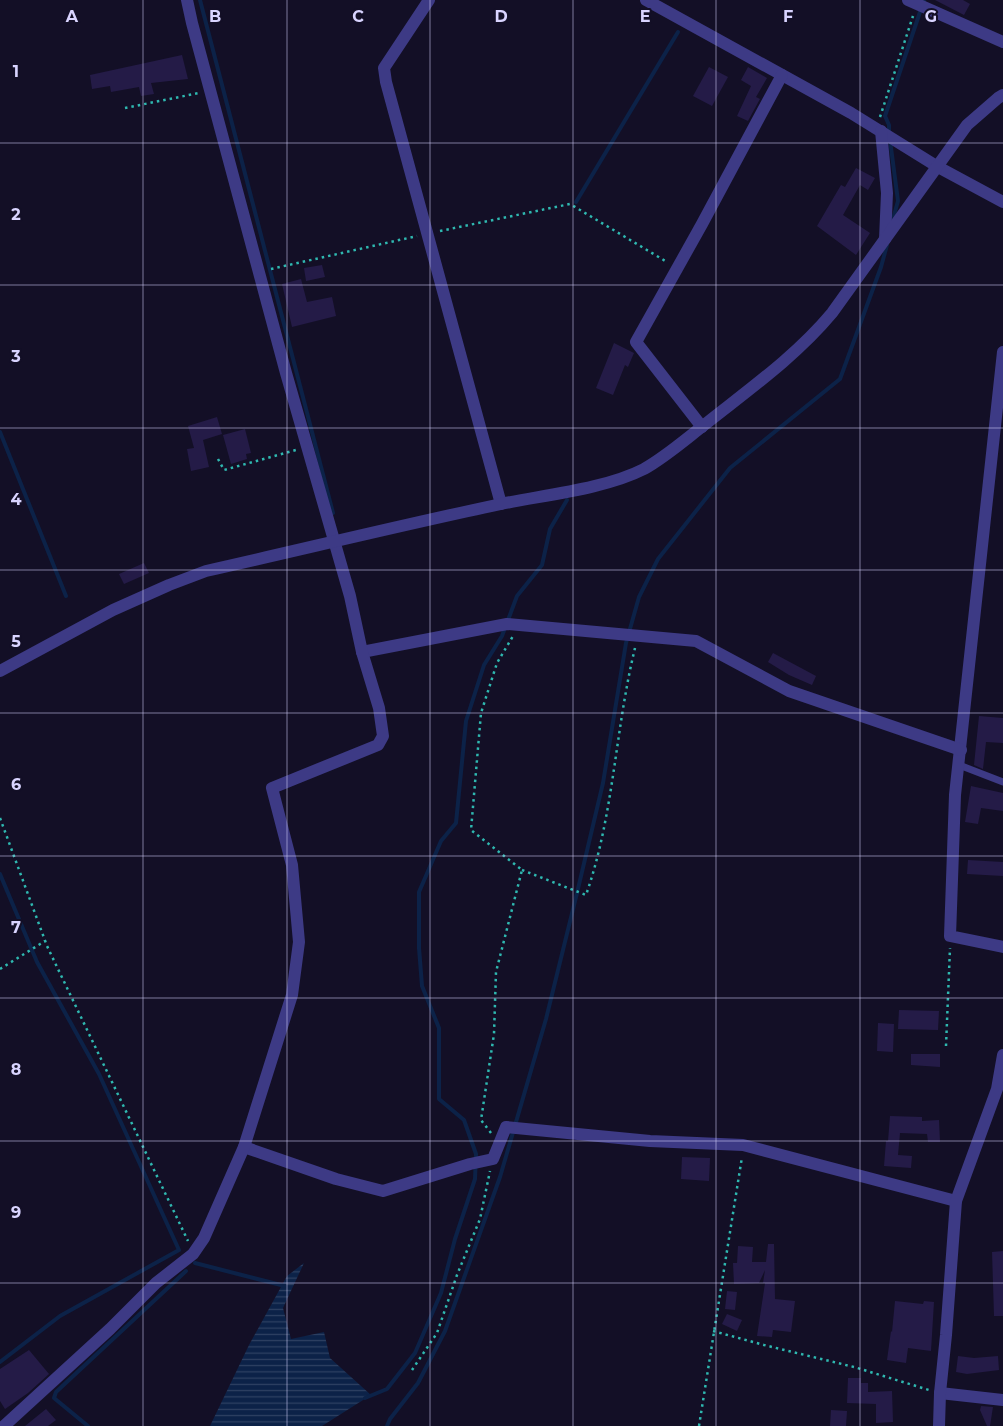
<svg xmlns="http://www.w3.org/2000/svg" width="1003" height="1426" font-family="Montserrat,sans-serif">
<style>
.water{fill:url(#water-rules)}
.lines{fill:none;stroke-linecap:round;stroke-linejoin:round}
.stream{stroke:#0c2248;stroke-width:4}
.building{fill:#241b47}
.path{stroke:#2fb8b0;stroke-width:2.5;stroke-dasharray:2.5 4;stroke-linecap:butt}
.service{stroke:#3d3a85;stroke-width:7}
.minor{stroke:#3d3a85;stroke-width:12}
.tertiary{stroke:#3d3a85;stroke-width:12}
.grid{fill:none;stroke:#d9d4ff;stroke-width:1;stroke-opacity:0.55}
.grid-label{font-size:16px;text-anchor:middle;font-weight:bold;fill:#d9d4ff;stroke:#130f26;stroke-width:4;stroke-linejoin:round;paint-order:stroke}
</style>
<defs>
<pattern id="water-rules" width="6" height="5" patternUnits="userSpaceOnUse" patternTransform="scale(1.25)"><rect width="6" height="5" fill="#0c2248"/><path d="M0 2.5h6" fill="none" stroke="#2f4163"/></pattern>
</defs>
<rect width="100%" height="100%" fill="#130f26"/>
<polygon class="water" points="304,1263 283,1308 291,1339 324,1332 330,1358 371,1395 322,1426 210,1426 249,1345 287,1276"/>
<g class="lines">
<g class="stream">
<polyline points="200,0 333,513"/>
<polyline points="889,133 889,125 885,116 924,0"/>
<polyline points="890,140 898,201 893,219"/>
<polyline points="576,202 678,32"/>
<polyline points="0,432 66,596"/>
<polyline points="0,874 37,962 99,1074 179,1250 60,1316 0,1362"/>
<polyline points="195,1263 285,1286"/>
<polyline points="365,1398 387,1389 415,1353 441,1293 455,1239 475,1179 476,1154 464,1120 439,1099 439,1028 422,986 419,948 419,892 441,841 456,823 466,721 484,665 502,636 517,596 542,565 550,529 567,500"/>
<polyline points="88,1426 54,1398 56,1392 186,1271"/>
<polyline points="387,1426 390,1419 418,1383 445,1331 500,1177 546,1019 577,893 603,783 626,643 639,597 658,559 730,468 840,379 881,267 887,245"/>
</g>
</g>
<g class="building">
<polygon points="935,0 963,0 970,4 964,15"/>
<polygon points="182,55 188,79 151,83 154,94 141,96 139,87 111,92 110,86 92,89 90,75"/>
<polygon points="709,67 728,77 712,106 693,96"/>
<polygon points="748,67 767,78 756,97 760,99 748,121 737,116 751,86 741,80"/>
<polygon points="856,168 875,178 868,190 860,185 843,215 870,233 856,255 817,226 841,185 845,187"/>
<polygon points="322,265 325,277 306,281 304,268"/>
<polygon points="301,279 307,302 332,297 336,316 292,327 282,284"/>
<polygon points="614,343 634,353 628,367 625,365 613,395 596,388"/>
<polygon points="217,417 222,434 203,440 209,467 191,471 187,449 194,448 188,426"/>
<polygon points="245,429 251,453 246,454 247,459 231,464 223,435"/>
<polygon points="144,563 149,573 124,584 119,574"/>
<polygon points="773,653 816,676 812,685 789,675 768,662"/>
<polygon points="979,716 1003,718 1003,743 986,742 983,769 974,765"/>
<polygon points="971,786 1003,793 1003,811 981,808 978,824 965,822"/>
<polygon points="968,860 1003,862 1003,876 967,874"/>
<polygon points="899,1010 939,1011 938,1030 898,1029"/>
<polygon points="878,1023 894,1024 893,1052 877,1051"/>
<polygon points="911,1054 940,1054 940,1067 911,1065"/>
<polygon points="890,1116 922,1117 922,1121 939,1120 940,1142 928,1142 927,1134 900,1133 898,1155 912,1156 911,1168 884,1166 886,1141 888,1141"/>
<polygon points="682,1157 710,1158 709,1181 681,1179"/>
<polygon points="768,1244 774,1244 775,1299 795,1301 791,1332 773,1330 772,1337 757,1336 765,1283 763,1283 765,1270 759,1283 734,1284 733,1263 737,1263 738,1246 753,1247 752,1262 766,1262"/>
<polygon points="1003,1251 1003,1316 994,1316 992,1252"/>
<polygon points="727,1291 737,1292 735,1310 725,1309"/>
<polygon points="895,1301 923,1304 924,1301 934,1302 931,1351 908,1348 906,1363 887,1360 891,1331 892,1332"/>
<polygon points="727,1314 742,1320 737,1331 722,1324"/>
<polygon points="29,1350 49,1374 28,1393 5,1409 0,1401 0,1369"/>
<polygon points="958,1356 974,1358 998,1356 999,1370 967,1374 956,1372"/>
<polygon points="848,1378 861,1378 861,1383 868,1383 868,1392 892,1391 893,1422 876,1423 876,1404 847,1403"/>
<polygon points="981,1406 993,1407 990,1426 987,1426 980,1410"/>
<polygon points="46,1409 56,1420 48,1426 25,1426"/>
<polygon points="831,1410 847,1411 846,1426 830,1426"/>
</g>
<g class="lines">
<g class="path">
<polyline points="125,108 199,93"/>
<polyline points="880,117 913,16"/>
<polyline points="440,231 570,204 667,262"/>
<polyline points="271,269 417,236"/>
<polyline points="218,459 224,470 296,450"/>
<polyline points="0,818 47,946 188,1241"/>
<path d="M522,870L586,895C614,815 615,730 635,648"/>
<polyline points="0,969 45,941"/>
<polyline points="946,1046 950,948"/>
<polyline points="491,1133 481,1120 494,1034 496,972 522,870 471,830 481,713 497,663 513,636"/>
<polyline points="713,1331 764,1345 854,1367 929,1390"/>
<polyline points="412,1370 437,1333 457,1275 480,1219 490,1171"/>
<polyline points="699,1426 742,1157"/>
</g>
<polyline class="service" points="959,765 1003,782"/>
<g class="minor">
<polyline points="429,0 384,68 386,82 501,504"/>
<polyline points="646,0 851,113 938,167 1003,202"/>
<polyline points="908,0 1003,42"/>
<polyline points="881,131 887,193 885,239"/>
<polyline points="1003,352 955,795 950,936 1003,947"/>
<polyline points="702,427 636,342 702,224 782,75"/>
<polyline points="362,652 507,624 696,641 789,691 961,750"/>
<polyline points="244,1147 336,1179 383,1191 470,1164 493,1159 506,1127 650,1141 743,1145 956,1201"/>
<polyline points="940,1393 1003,1400"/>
<polyline points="4,1426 110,1329 156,1283 193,1254 204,1238 244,1147 292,995 299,942 292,865 272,788 378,745 383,736 379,708 362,652 350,596 286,373 192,23 187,0"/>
<polyline points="939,1426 940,1393 946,1335 956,1201 997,1089 1003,1055"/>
</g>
<path class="tertiary" d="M0,671L113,610L169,585L206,571C304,549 402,525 501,504C544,495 605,489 644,469C667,456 687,438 708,422C751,388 797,355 832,313L967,125L998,98L1003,95"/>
</g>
<path class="grid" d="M143,0V1426M287,0V1426M430,0V1426M573,0V1426M716,0V1426M860,0V1426M0,143H1003M0,285H1003M0,428H1003M0,570H1003M0,713H1003M0,856H1003M0,998H1003M0,1141H1003M0,1283H1003"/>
<g class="grid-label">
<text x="72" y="22">A</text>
<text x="215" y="22">B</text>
<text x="358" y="22">C</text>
<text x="501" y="22">D</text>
<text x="645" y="22">E</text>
<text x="788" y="22">F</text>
<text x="931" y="22">G</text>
<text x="16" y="77">1</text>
<text x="16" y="220">2</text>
<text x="16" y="362">3</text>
<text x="16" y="505">4</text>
<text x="16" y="647">5</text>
<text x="16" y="790">6</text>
<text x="16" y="933">7</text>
<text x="16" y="1075">8</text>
<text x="16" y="1218">9</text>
</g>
</svg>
